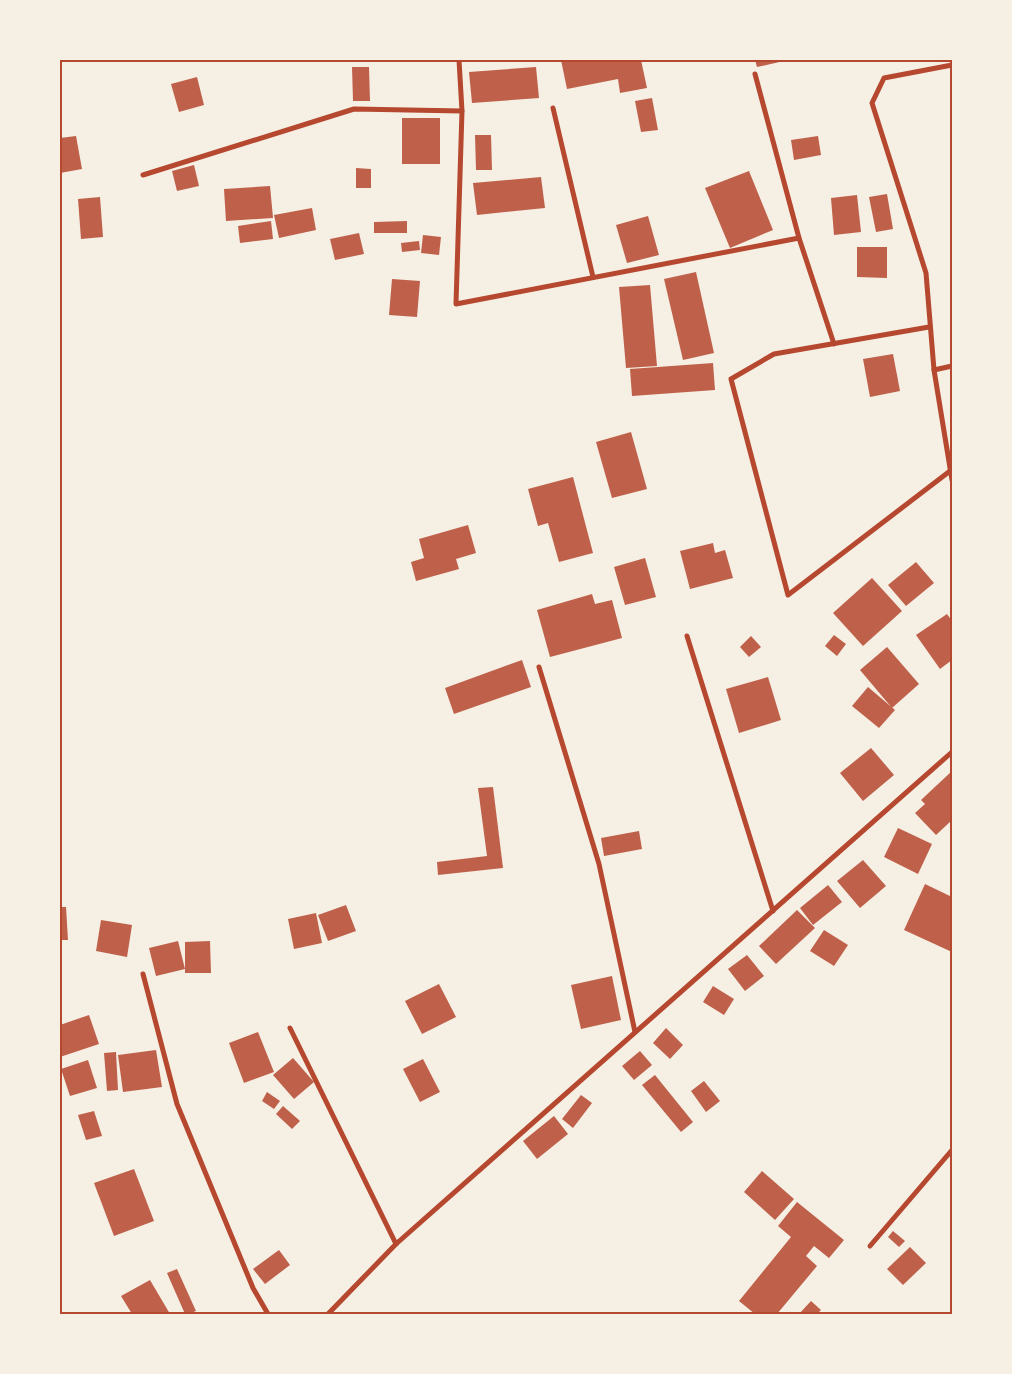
<svg xmlns="http://www.w3.org/2000/svg" width="1012" height="1374" font-family="Commissioner,sans-serif">
<style>
.building{fill:#bf614a}
.lines{fill:none;stroke-linecap:round;stroke-linejoin:round}
.minor{stroke:#b5482f;stroke-width:5}
.neatline{fill:none;stroke:#b5482f;stroke-width:2}
</style>
<rect width="100%" height="100%" fill="#f6efe4"/>
<g class="building">
<polygon points="561,60 641,60 647,88 620,93 618,79 567,89"/>
<polygon points="755,60 784,60 784,61 757,67"/>
<polygon points="352,67 369,67 370,101 353,101"/>
<polygon points="536,67 539,98 472,103 469,72"/>
<polygon points="197,77 204,105 179,112 171,84"/>
<polygon points="652,98 658,130 641,132 635,101"/>
<rect x="402" y="118" width="38" height="46"/>
<polygon points="475,135 491,135 492,170 476,170"/>
<polygon points="76,136 82,169 60,173 60,138"/>
<polygon points="818,136 821,155 794,160 791,140"/>
<polygon points="194,165 199,186 177,191 172,171"/>
<polygon points="356,168 371,169 371,188 356,188"/>
<polygon points="749,171 773,230 730,248 705,188"/>
<polygon points="541,177 545,208 477,215 473,183"/>
<polygon points="270,186 273,218 226,221 224,189"/>
<polygon points="887,194 893,229 876,232 869,197"/>
<polygon points="857,195 861,232 834,235 831,198"/>
<polygon points="100,197 103,237 81,239 78,199"/>
<polygon points="312,208 316,230 279,238 274,215"/>
<polygon points="648,216 659,255 627,263 616,225"/>
<polygon points="271,221 273,239 240,243 238,226"/>
<polygon points="407,221 407,233 374,233 374,222"/>
<polygon points="359,233 364,254 335,260 330,239"/>
<polygon points="423,235 441,237 439,255 421,253"/>
<polygon points="419,241 420,250 402,252 401,243"/>
<polygon points="857,247 887,247 887,278 857,277"/>
<polygon points="696,272 714,353 683,360 664,279"/>
<polygon points="392,279 420,281 417,317 389,315"/>
<polygon points="650,285 657,366 626,368 619,287"/>
<polygon points="893,354 900,391 870,397 863,359"/>
<polygon points="713,363 715,390 632,396 630,369"/>
<polygon points="631,432 647,489 612,498 596,442"/>
<polygon points="573,477 593,553 559,562 548,523 538,526 528,489"/>
<polygon points="468,525 476,553 456,559 459,569 416,581 411,562 424,558 419,539"/>
<polygon points="713,543 715,553 725,550 733,578 690,589 680,551"/>
<polygon points="645,558 656,597 625,605 614,567"/>
<polygon points="916,562 934,583 906,606 888,585"/>
<polygon points="872,578 902,611 863,646 833,613"/>
<polygon points="592,594 595,604 612,600 622,638 550,657 537,610"/>
<polygon points="947,614 952,621 952,660 940,669 916,635"/>
<polygon points="834,635 846,644 837,656 825,646"/>
<polygon points="751,636 761,647 749,657 740,647"/>
<polygon points="887,647 919,684 892,708 860,670"/>
<polygon points="522,660 531,687 454,714 445,688"/>
<polygon points="768,677 781,720 739,733 726,689"/>
<polygon points="868,687 895,710 879,728 852,706"/>
<polygon points="871,748 894,775 863,801 840,773"/>
<polygon points="952,771 952,820 936,835 915,813 925,804 921,800"/>
<polygon points="493,787 503,868 438,875 437,862 487,856 478,788"/>
<polygon points="898,828 932,844 918,874 884,857"/>
<polygon points="639,831 642,849 604,856 601,838"/>
<polygon points="863,860 886,886 860,908 837,881"/>
<polygon points="925,884 952,897 952,952 904,930"/>
<polygon points="828,885 842,902 813,925 800,908"/>
<polygon points="346,905 356,931 328,941 318,915"/>
<polygon points="60,907 66,907 68,940 60,940"/>
<polygon points="797,910 815,928 776,964 759,946"/>
<polygon points="316,913 322,943 294,949 288,919"/>
<polygon points="101,920 132,925 127,957 96,951"/>
<polygon points="824,930 848,945 834,966 810,951"/>
<polygon points="178,941 185,969 185,942 210,941 211,973 185,973 185,969 156,976 149,948"/>
<polygon points="747,955 764,976 745,991 728,969"/>
<polygon points="612,976 621,1020 581,1029 571,985"/>
<polygon points="439,984 456,1017 422,1034 405,1001"/>
<polygon points="713,986 734,999 724,1015 703,1002"/>
<polygon points="89,1015 99,1044 60,1057 60,1025"/>
<polygon points="666,1028 683,1045 670,1059 653,1043"/>
<polygon points="258,1032 274,1072 244,1083 229,1043"/>
<polygon points="156,1050 162,1087 123,1092 118,1055"/>
<polygon points="640,1051 652,1065 634,1080 622,1066"/>
<polygon points="116,1052 118,1090 107,1091 104,1053"/>
<polygon points="293,1058 314,1082 294,1099 273,1075"/>
<polygon points="423,1059 440,1092 420,1102 403,1069"/>
<polygon points="88,1060 97,1088 70,1096 61,1069"/>
<polygon points="655,1075 693,1122 681,1132 642,1085"/>
<polygon points="704,1081 720,1101 706,1112 691,1091"/>
<polygon points="267,1092 280,1101 274,1109 262,1101"/>
<polygon points="581,1095 592,1103 573,1128 562,1119"/>
<polygon points="283,1106 300,1121 292,1129 276,1114"/>
<polygon points="94,1111 102,1136 86,1140 78,1115"/>
<polygon points="554,1116 568,1134 537,1159 523,1141"/>
<polygon points="134,1169 154,1221 114,1236 94,1183"/>
<polygon points="762,1171 794,1199 775,1220 744,1192"/>
<polygon points="797,1202 844,1240 829,1258 814,1246 806,1256 817,1266 777,1314 755,1314 739,1301 791,1237 778,1226"/>
<polygon points="893,1231 905,1241 899,1247 888,1237"/>
<polygon points="910,1247 926,1263 903,1285 887,1269"/>
<polygon points="279,1250 290,1265 265,1284 253,1269"/>
<polygon points="177,1269 196,1311 188,1314 185,1314 167,1273"/>
<polygon points="150,1280 170,1314 132,1314 121,1296"/>
<polygon points="811,1301 821,1310 817,1314 799,1314"/>
</g>
<g class="lines">
<g class="minor">
<polyline points="459,60 462,111 456,304 799,238"/>
<polyline points="952,65 884,78 872,103 926,273 934,370 952,366"/>
<polyline points="755,74 799,238 834,344"/>
<polyline points="553,108 593,277"/>
<polyline points="143,175 354,109 462,111"/>
<polyline points="929,327 774,354 731,379 788,595 950,471"/>
<polyline points="934,370 952,480"/>
<polyline points="687,636 773,911"/>
<polyline points="539,667 599,864 635,1032"/>
<polyline points="143,974 177,1104 253,1288 268,1314"/>
<polyline points="290,1028 396,1244"/>
<polyline points="870,1246 952,1150"/>
<polyline points="328,1314 396,1244 952,752"/>
</g>
</g>
<rect width="1012" height="1374" fill="none" stroke="#f6efe4" stroke-width="122"/>
<rect x="61" y="61" width="890" height="1252" class="neatline"/>
</svg>
